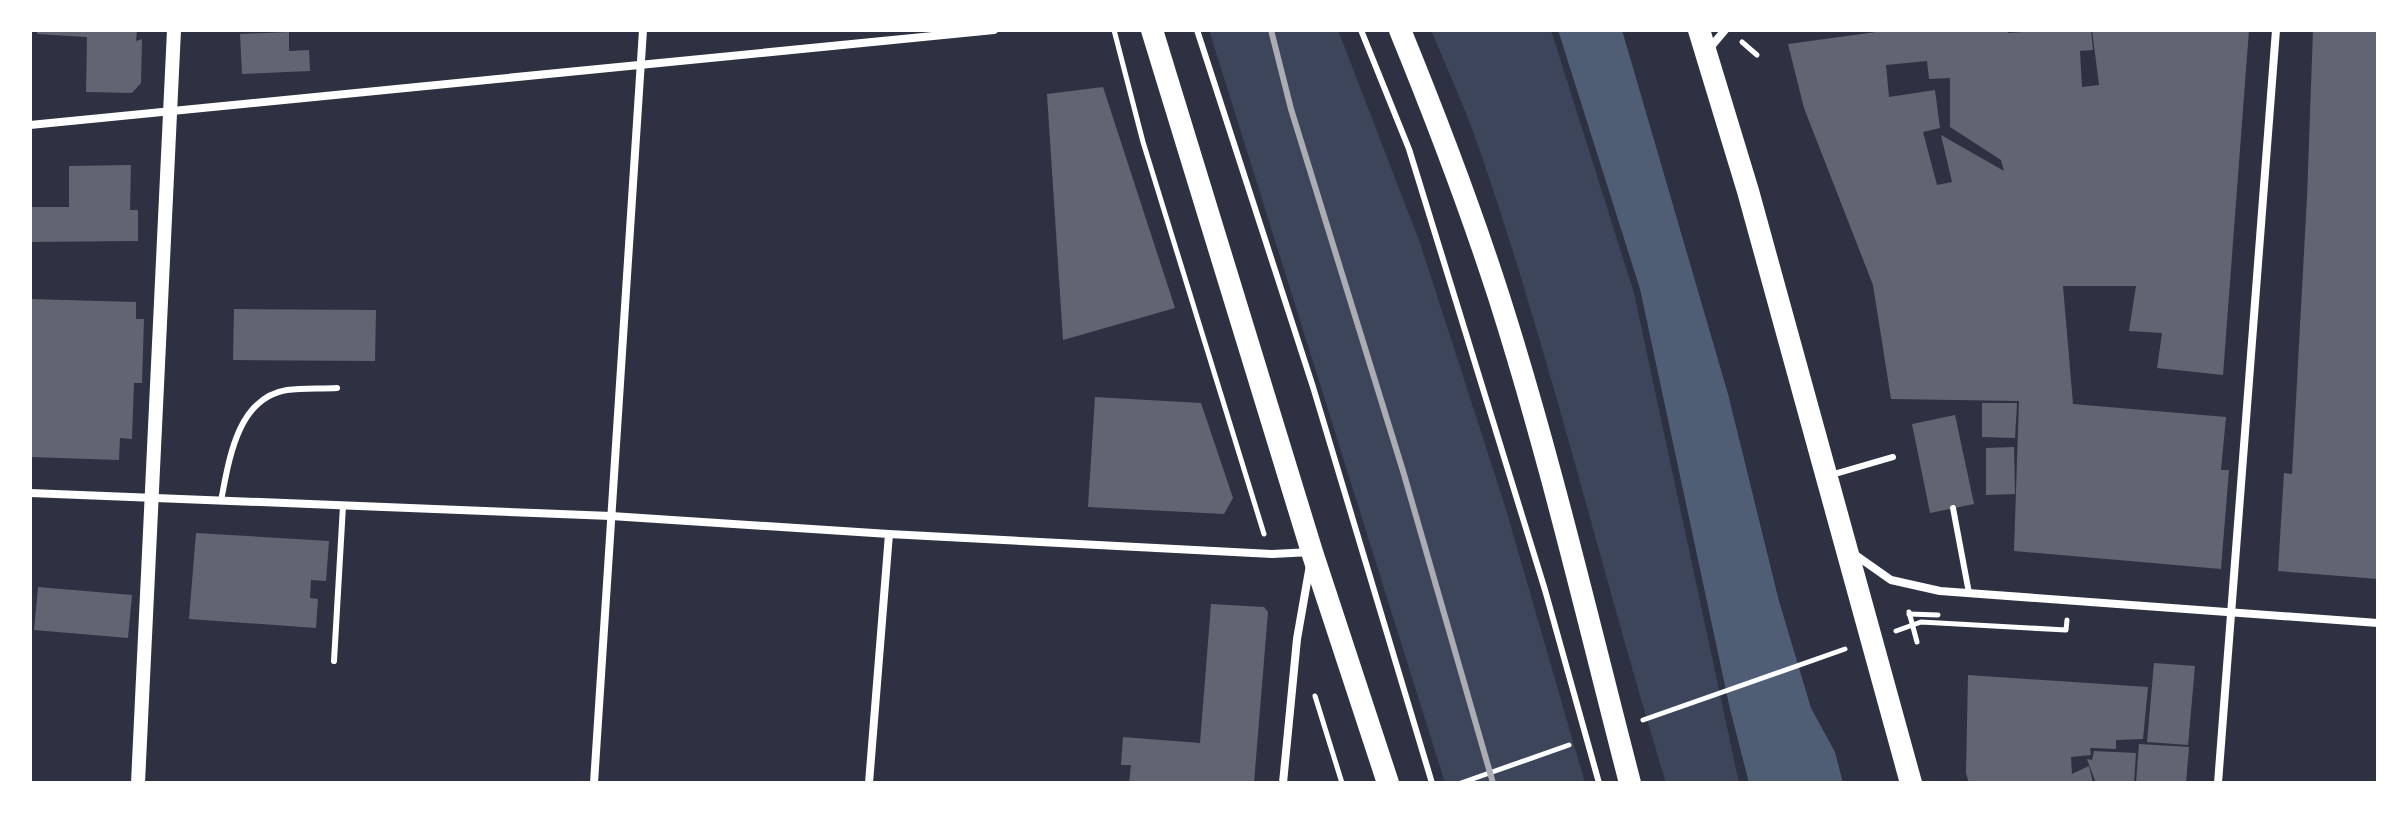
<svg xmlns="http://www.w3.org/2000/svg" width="2408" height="813" font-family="Overpass,sans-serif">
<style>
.green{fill:#3c4559}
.water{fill:#4f5d75}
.building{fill:#626471;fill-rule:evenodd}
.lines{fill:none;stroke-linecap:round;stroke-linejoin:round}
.path{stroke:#fff;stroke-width:5}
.service{stroke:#fff;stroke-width:6}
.minor{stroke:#fff;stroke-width:8}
.tertiary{stroke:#fff;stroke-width:14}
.trunk{stroke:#fff;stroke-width:22}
.rail{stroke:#abadb3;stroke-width:6}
</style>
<rect width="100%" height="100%" fill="#2d3142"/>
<g class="green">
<polygon points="1209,30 1338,30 1420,243 1505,506 1585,783 1445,783"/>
<path d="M1431,30H1551L1634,293L1739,783H1666C1602,574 1552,361 1481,154C1467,112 1448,71 1431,30Z"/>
</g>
<polygon class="water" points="1558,30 1622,30 1728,394 1779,601 1811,708 1835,752 1843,783 1749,783 1730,709 1640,289"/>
<g class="building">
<polygon points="37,30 137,30 136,41 142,39 141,83 132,93 86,92 87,37 37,34"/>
<path d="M1891,30H2008V33L2023,32L2022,30H2091L2093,50L2080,51L2082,87L2099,85L2092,30H2249L2223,375L2157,368L2162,333L2129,331L2136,286H2063L2073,404L2226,417L2221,470H2229L2221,569L2014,551L2019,401L1891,399L1873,285L1804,108L1788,44ZM1927,61L1929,79L1950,78V127L2001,160L2004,171L1941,135L1952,182L1937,185L1923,132L1940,128L1935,90L1889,97L1886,65Z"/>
<polygon points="2313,30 2378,30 2378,579 2278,571 2284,473 2292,474 2307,197"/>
<polygon points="289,32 289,51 309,50 310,71 242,74 240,34"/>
<polygon points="1103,87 1175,308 1063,340 1047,94"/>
<polygon points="131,165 130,210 138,210 138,241 30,242 30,207 69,207 69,166"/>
<polygon points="30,299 136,302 136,319 144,319 142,383 134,383 132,439 120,438 119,460 30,457"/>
<polygon points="234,309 376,310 375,361 233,360"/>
<polygon points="1095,397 1201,403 1233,498 1224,514 1088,507"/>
<polygon points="1982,403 2017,403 2015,438 1982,437"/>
<polygon points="1955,415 1974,504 1930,513 1912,424"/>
<polygon points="2014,447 2015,494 1986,495 1986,448"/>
<polygon points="196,533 329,541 326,581 311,580 310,598 318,599 316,628 189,619"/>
<polygon points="38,587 132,595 128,638 34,630"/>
<polygon points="1211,604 1264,607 1268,612 1254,783 1129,783 1131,765 1121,765 1123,737 1200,743"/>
<polygon points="2154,663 2195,666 2188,745 2147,742"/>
<polygon points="1968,675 2148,687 2143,739 2116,740 2116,749 2090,748 2091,755 2071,757 2072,774 2089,766 2093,783 1969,783 1966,773"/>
<polygon points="2139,744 2189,747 2186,783 2136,783"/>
<polygon points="2094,751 2136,753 2134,783 2096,783 2087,759 2092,760"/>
</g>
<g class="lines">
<g class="path">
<polyline points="1114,30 1143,142 1264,534"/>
<polyline points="1742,42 1757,55"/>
<polyline points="1909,612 1917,642"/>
<polyline points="1909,614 1938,615"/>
<polyline points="1896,631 1921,622 2066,630 2067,620"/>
<polyline points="1315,696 1342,783"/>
<polyline points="1643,720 1845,649"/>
<polyline points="1461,783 1569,745"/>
</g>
<g class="service">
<polyline points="1197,30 1313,387 1432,783"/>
<polyline points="1361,30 1409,149 1545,590 1599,783"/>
<polyline points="1831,475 1893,457"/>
<path d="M221,501C229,460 237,398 287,390C303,388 321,389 337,388"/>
<polyline points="1953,508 1969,593"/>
<polyline points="334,661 343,506"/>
</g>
<g class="minor">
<polyline points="1709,49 1725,30"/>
<polyline points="30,125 994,30"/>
<polyline points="30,493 611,516 889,534 1272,554 1312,552"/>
<polyline points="1854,554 1891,580 1940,591 2378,623"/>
<polyline points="594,783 643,30"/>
<polyline points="869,783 889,534"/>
<polyline points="1283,783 1297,639 1310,565"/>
<polyline points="2218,783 2276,30"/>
</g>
<polyline class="tertiary" points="138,783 174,30"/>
<g class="trunk">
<polyline points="1152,30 1312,552 1388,783"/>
<path d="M1400,30C1436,118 1470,207 1499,297C1550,457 1588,621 1630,783"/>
<polyline points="1699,30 1748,191 1911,783"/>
</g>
<polyline class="rail" points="1271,30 1291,109 1403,471 1493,783"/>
</g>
<rect width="2408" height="813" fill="none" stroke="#ffffff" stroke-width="64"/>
</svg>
